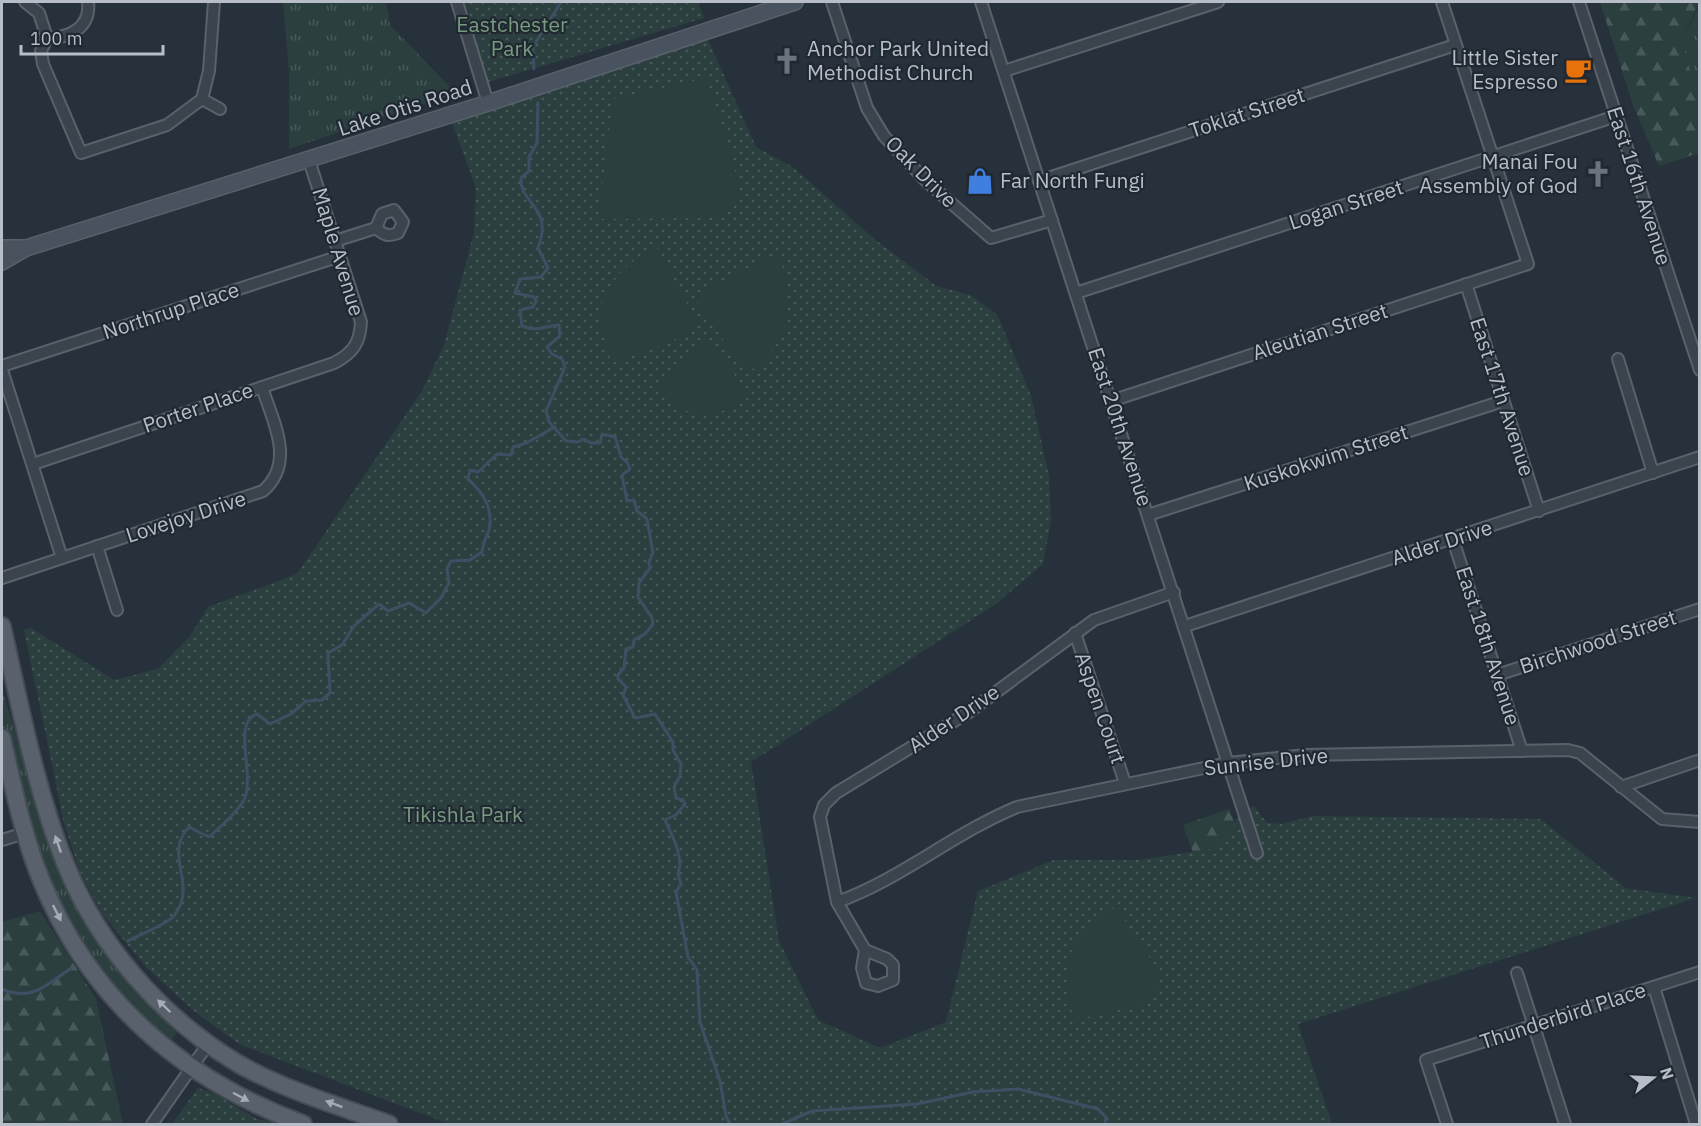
<svg xmlns="http://www.w3.org/2000/svg" width="1701" height="1126" font-family="'IBM Plex Sans',sans-serif">
<style>
.grass{fill:url(#grass-tufts)}
.forest{fill:url(#forest-firs)}
.park{fill:url(#park-dots)}
.garden{fill:#2c3f3f}
.lines{fill:none;stroke-linecap:round;stroke-linejoin:round}
.stream{stroke:#3f4f63;stroke-width:3}
.street-casing{stroke:#59616a;stroke-width:14}
.secondary-casing{stroke:#59616a;stroke-width:18}
.primary-casing{stroke:#444c55;stroke-width:20}
.street{stroke:#3b434c;stroke-width:10}
.secondary{stroke:#49525f;stroke-width:15}
.primary{stroke:#59626c;stroke-width:16}
.oneway{fill:#a4acb5}
.labels{text-anchor:middle;stroke-width:4.5;stroke-linejoin:round;paint-order:stroke}
.park-label{font-size:21px;fill:#779b7e;stroke:#202831}
.poi-label{font-size:21px;fill:#b7bec7;stroke:#202831;text-anchor:start}
.street-label{font-size:21px;fill:#b7bec7;stroke:#202831}
</style>
<defs>
<pattern id="grass-tufts" width="24" height="20" patternUnits="userSpaceOnUse" patternTransform="scale(1.5)"><rect width="24" height="20" fill="#2c3f3f"/><path d="M3 7l-1-3M5 7V3M7 7l1-3M15 17l-1-3M17 17v-4M19 17l1-3" fill="none" stroke="#485959"/></pattern>
<pattern id="forest-firs" width="22" height="20" patternUnits="userSpaceOnUse" patternTransform="scale(1.5)"><rect width="22" height="20" fill="#2c3f3f"/><path d="M5 1l3.5 6h-7zM16 11l3.5 6h-7z" fill="#485959"/></pattern>
<pattern id="park-dots" width="8" height="8" patternUnits="userSpaceOnUse" patternTransform="scale(1.5)"><rect width="8" height="8" fill="#2c3f3f"/><path d="M2 2h.1M6 6h.1" fill="none" stroke="#485959" stroke-width="1.8" stroke-linecap="round"/></pattern>
</defs>
<rect width="100%" height="100%" fill="#27313c"/>
<g class="grass">
<polygon points="283,2 386,2 390,25 456,93 289,149 289,72"/>
<polygon points="1699,6 1699,78 1691,74 1682,41"/>
<path d="M2,691C33,782 49,880 108,958C128,985 154,1008 177,1033L169,1043L96,968L71,928L23,817L2,727Z"/>
</g>
<g class="forest">
<polygon points="1600,2 1699,2 1682,41 1691,74 1699,78 1699,153 1659,166 1633,105"/>
<polygon points="1229,809 1238,830 1199,869 1183,825"/>
<polygon points="40,911 96,999 123,1124 2,1124 2,922"/>
</g>
<g class="park">
<polygon points="465,2 698,2 704,18 488,82"/>
<polygon points="705,33 756,147 794,168 873,238 936,286 970,295 997,314 1031,396 1049,476 1051,520 1043,564 996,604 751,762 779,941 818,1020 880,1048 946,1022 978,891 1054,860 1139,860 1212,849 1228,837 1237,819 1254,806 1267,823 1283,824 1312,816 1540,819 1626,888 1696,898 1298,1024 1332,1124 449,1124 239,1044 194,1011 147,968 102,914 80,872 64,823 24,630 31,628 114,680 158,669 190,636 208,607 297,574 422,391 444,345 474,233 476,188 451,120"/>
<polygon points="198,1088 213,1093 257,1119 285,1124 172,1124"/>
</g>
<g class="garden">
<path d="M706,78C714,102 746,182 736,203C730,214 720,216 709,218L598,219L613,99Z"/>
<path d="M656,246L696,320L691,333L612,363C606,346 596,322 602,304C609,280 635,256 656,246Z"/>
<path d="M778,253C794,298 793,347 746,373L698,303L702,291Z"/>
<path d="M703,342L713,344L749,396C726,420 673,421 657,386Z"/>
<path d="M1116,907L1156,967L1158,983L1150,1003L1074,1020C1059,965 1066,936 1116,907Z"/>
</g>
<g class="lines">
<g class="stream">
<polyline points="534,69 533,47 561,2"/>
<path d="M538,103L537,143L529,157V171L521,178C519,204 554,206 538,248L548,268L541,277L520,279L515,293L534,297L536,301L533,307L520,310L522,326C536,332 545,326 559,325L560,336L547,347L552,354L562,359L565,367L546,411L549,422L566,441L578,442L584,439L591,443H600L602,434L615,437L621,457L627,462L630,469L622,475L627,501L634,500L637,511L647,519L653,553L649,562L650,568L639,583L638,597L652,618L653,624L645,634L634,640L633,647L626,649L624,668L618,675V679L626,687L623,695L635,718L655,714L673,742V750L681,764L680,776L674,787L676,798L683,800L685,804L676,815L665,820C671,834 685,858 678,873L681,884L676,892L688,957L697,970L700,1022L720,1081L726,1116L730,1124"/>
<path d="M128,941C139,935 167,924 174,916C199,884 162,855 189,827L209,837C220,827 236,814 244,800C256,776 231,722 257,714L270,724L291,714L306,701L322,700L330,693L328,653L342,645L354,626L379,604L388,611L409,603L426,613L441,598L449,583L447,569L451,561L470,560L482,552C483,543 486,538 489,530C494,510 483,492 468,479L470,470L478,472L497,454L511,455L513,447L526,443L555,427"/>
<path d="M2,989C32,1002 47,985 71,968"/>
<polyline points="782,1124 812,1111 917,1104 973,1092 1018,1089 1098,1109 1106,1117 1105,1124"/>
</g>
<defs>
<g id="street">
<polyline points="25,2 39,13 47,38 41,51 43,64 81,153 167,125 202,99"/>
<polyline points="214,2 209,71 202,99 220,109"/>
<polyline points="457,2 488,103"/>
<polyline points="832,2 867,108 884,136 925,180 991,238 1052,220"/>
<polyline points="981,2 1257,853"/>
<polyline points="1579,2 1700,370"/>
<path d="M47,38C69,38 91,28 88,2"/>
<polyline points="1004,71 1218,2"/>
<polyline points="1039,181 1455,45"/>
<path d="M335,241L376,228C384,235 388,237 398,233L403,222L394,210L382,214L376,228"/>
<polyline points="1466,284 1539,511"/>
<polyline points="1076,293 1616,116"/>
<polyline points="1618,359 1653,473"/>
<polyline points="2,366 340,256"/>
<polyline points="2,370 62,558"/>
<polyline points="1111,401 1528,264 1442,2"/>
<path d="M33,464L334,363C353,353 360,343 361,322L309,160"/>
<polyline points="1148,515 1503,401"/>
<polyline points="1453,540 1522,751"/>
<polyline points="97,546 117,610"/>
<path d="M2,578L263,491C296,462 273,422 262,387"/>
<polyline points="1185,626 1700,457"/>
<polyline points="1075,633 1125,783"/>
<polyline points="1497,675 1700,609"/>
<polyline points="1621,787 1700,760"/>
<polyline points="2,840 25,833"/>
<path d="M837,902C901,879 954,833 1017,807L1228,763L1306,755L1568,750L1580,753L1662,819L1700,822"/>
<polyline points="865,950 887,959 893,965 893,980 878,986 866,983 862,968 865,950 837,902 820,817 824,805 836,793 969,712 1094,620 1174,592"/>
<polyline points="1517,973 1565,1124"/>
<polyline points="1654,987 1696,1124"/>
<polyline points="152,1124 208,1044"/>
<polyline points="1447,1124 1426,1060 1700,972"/>
</g>
<g id="secondary">
<polyline points="2,248 26,248 488,103 795,2"/>
<polyline points="2,262 26,248"/>
</g>
<g id="primary">
<path d="M2,626C20,704 35,788 65,863C98,945 161,1017 237,1063C284,1090 339,1106 389,1124"/>
<path d="M2,738C13,786 23,836 42,882C91,1001 184,1080 303,1124"/>
</g>
</defs>
<use href="#street" class="street-casing"/>
<use href="#secondary" class="secondary-casing"/>
<use href="#primary" class="primary-casing"/>
<use href="#street" class="street"/>
<use href="#secondary" class="secondary"/>
<use href="#primary" class="primary"/>
</g>
<defs><path id="oneway-solid" d="M-6-.8H1V-3.2L6.5 0L1 3.2V.8H-6Z" transform="scale(1.5)"/></defs>
<g class="oneway">
<use href="#oneway-solid" transform="translate(58 844) rotate(-109)"/>
<use href="#oneway-solid" transform="translate(57 913) rotate(63)"/>
<use href="#oneway-solid" transform="translate(164 1006) rotate(-136)"/>
<use href="#oneway-solid" transform="translate(241 1097) rotate(28)"/>
<use href="#oneway-solid" transform="translate(334 1104) rotate(-159)"/>
</g>
<defs>
<symbol id="church-bare" viewBox="-9 -9 18 18"><path d="M-1.2-6h2.4v3.5h3.3v2.4h-3.3V6h-2.4V-.1h-3.3v-2.4h3.3Z" fill="#6b7280" stroke="#202831" stroke-width="2.5" paint-order="stroke"/></symbol>
<symbol id="cafe-bare" viewBox="-9 -9 18 18"><path d="M-5.5-4.5H6V0H3Q3 3.5 0 3.5H-2.5Q-5.5 3.5-5.5 0ZM3-3.2v2h1.7v-2ZM-6 4.5H4V6H-6Z" fill="#e8710a" stroke="#202831" stroke-width="2.5" paint-order="stroke"/></symbol>
<symbol id="shop-bare" viewBox="-9 -9 18 18"><path d="M-5-2.5h2.3a2.7 3.5 0 0 1 5.4 0H5L5.5 6h-11ZM-1.5-2.5h3a1.5 2.3 0 0 0-3 0Z" fill="#3f7fe0" stroke="#202831" stroke-width="2.5" paint-order="stroke"/></symbol>
</defs>
<g fill-rule="evenodd">
<use href="#church-bare" x="768" y="42" width="38" height="38"/>
<use href="#cafe-bare" x="1559" y="51" width="38" height="38"/>
<use href="#church-bare" x="1579" y="155" width="38" height="38"/>
<use href="#shop-bare" x="961" y="162" width="38" height="38"/>
</g>
<g class="labels">
<g class="park-label">
<text x="512" y="32">Eastchester<tspan x="512" dy="24">Park</tspan></text>
<text x="463" y="822">Tikishla Park</text>
</g>
<g class="poi-label">
<text x="807" y="56">Anchor Park United<tspan x="807" dy="24">Methodist Church</tspan></text>
<text x="1558" y="65" text-anchor="end">Little Sister<tspan x="1558" dy="24">Espresso</tspan></text>
<text x="1578" y="169" text-anchor="end">Manai Fou<tspan x="1578" dy="24">Assembly of God</tspan></text>
<text x="1000" y="188">Far North Fungi</text>
</g>
<g class="street-label">
<text transform="translate(405 108) rotate(-18)" y="7">Lake Otis Road</text>
<text transform="translate(1247 113) rotate(-18)" y="7">Toklat Street</text>
<text transform="translate(921 172) rotate(45)" y="7">Oak Drive</text>
<text transform="translate(1639 186) rotate(72)" y="7">East 16th Avenue</text>
<text transform="translate(1346 205) rotate(-18)" y="7">Logan Street</text>
<text transform="translate(338 252) rotate(73)" y="7">Maple Avenue</text>
<text transform="translate(171 311) rotate(-18)" y="7">Northrup Place</text>
<text transform="translate(1320 332) rotate(-18)" y="7">Aleutian Street</text>
<text transform="translate(1502 397) rotate(72)" y="7">East 17th Avenue</text>
<text transform="translate(198 408) rotate(-19)" y="7">Porter Place</text>
<text transform="translate(1120 427) rotate(72)" y="7">East 20th Avenue</text>
<text transform="translate(1326 458) rotate(-18)" y="7">Kuskokwim Street</text>
<text transform="translate(186 517) rotate(-18)" y="7">Lovejoy Drive</text>
<text transform="translate(1442 543) rotate(-18)" y="7">Alder Drive</text>
<text transform="translate(1598 642) rotate(-18)" y="7">Birchwood Street</text>
<text transform="translate(1488 646) rotate(72)" y="7">East 18th Avenue</text>
<text transform="translate(1100 708) rotate(71)" y="7">Aspen Court</text>
<text transform="translate(954 719) rotate(-34)" y="7">Alder Drive</text>
<text transform="translate(1266 762) rotate(-6)" y="7">Sunrise Drive</text>
<text transform="translate(1563 1016) rotate(-18)" y="7">Thunderbird Place</text>
</g>
</g>
<rect width="1701" height="1126" fill="none" stroke="#b7bec7" stroke-width="6"/>
<g transform="translate(1653 1078) rotate(72)" stroke="#202831" stroke-width="4.5" paint-order="stroke">
<path d="M0-4.5L10 22L0 15L-10 22Z" fill="#b7bec7"/>
<text y="-9" font-size="16" font-weight="bold" text-anchor="middle" fill="#b7bec7">N</text>
</g>
<path d="M21 45v9h142v-9" fill="none" stroke="#b7bec7" stroke-width="3"/>
<text x="30" y="45" font-size="18" fill="#b7bec7" stroke="#202831" stroke-width="4.5" paint-order="stroke">100 m</text>
</svg>
